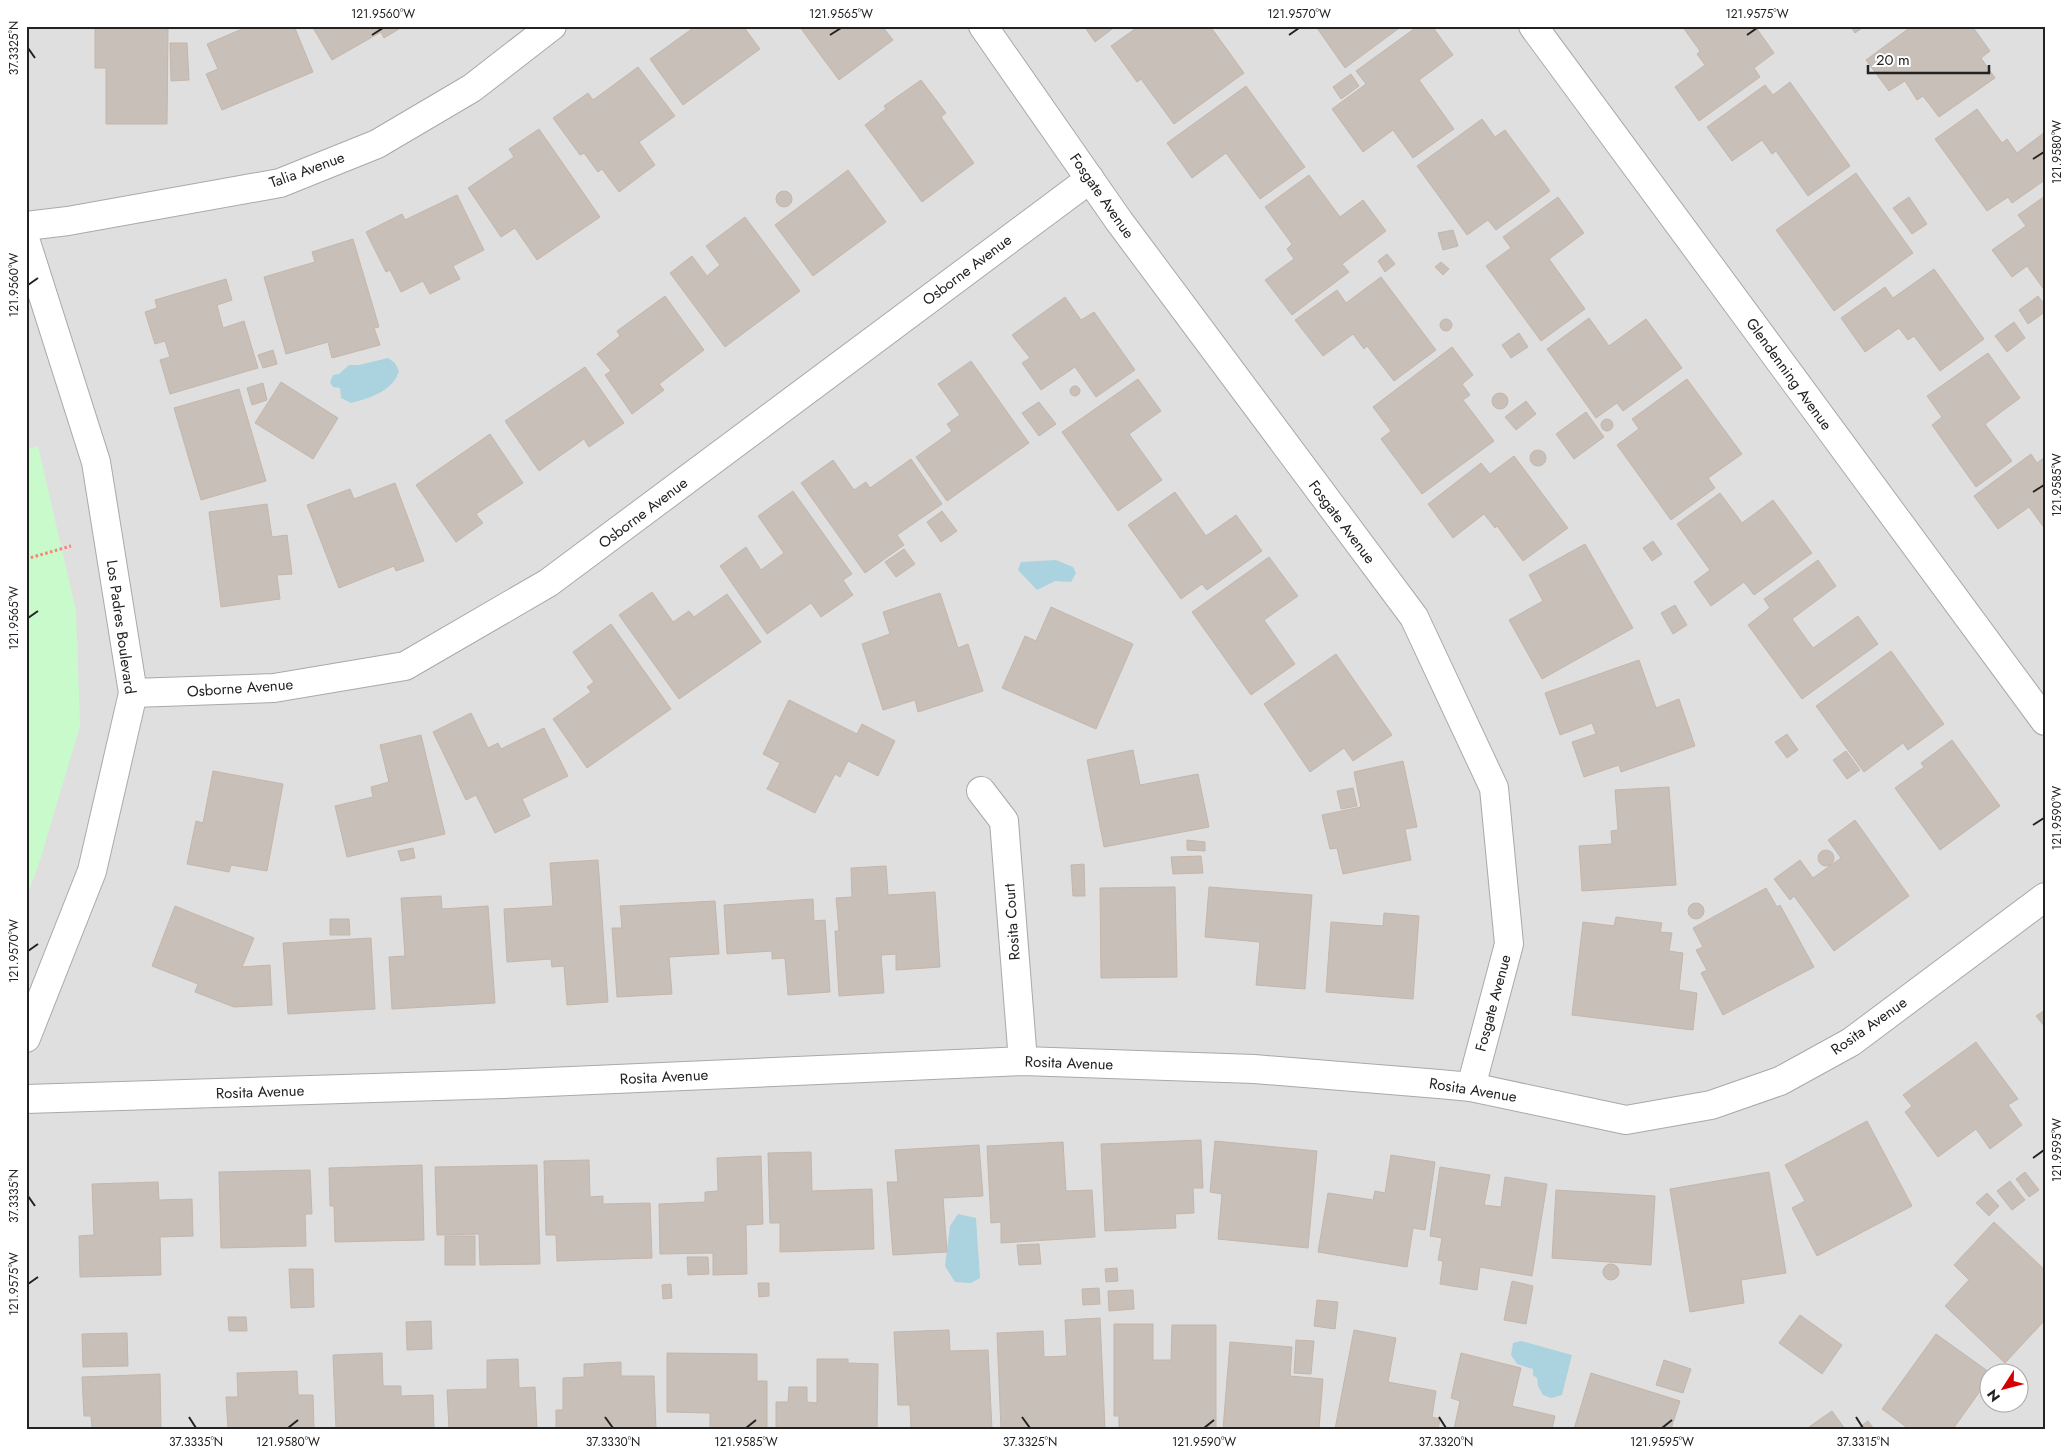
<svg xmlns="http://www.w3.org/2000/svg" width="2071" height="1455" font-family="Jost,sans-serif">
<style>
.residential{fill:#e0dfdf;fill-rule:evenodd}
.park{fill:#c8facc}
.water{fill:#aad3df}
.building{fill:#c7bfb8;stroke:#c4b6ab}
.lines{fill:none;stroke-linecap:round;stroke-linejoin:round}
.minor-casing{stroke:#a9a9a9;stroke-width:30}
.tertiary-casing{stroke:#a9a9a9;stroke-width:30}
.path{stroke:#fa8072;stroke-width:3;stroke-dasharray:2.5 2.5;stroke-linecap:butt}
.minor{stroke:#fff;stroke-width:28}
.tertiary{stroke:#fff;stroke-width:28}
.ticks{fill:none;stroke:#222;stroke-width:2}
.labels{text-anchor:middle;stroke-width:4.5;stroke-linejoin:round;paint-order:stroke}
.street-label{font-size:15px;fill:#222;stroke:#fff}
.neatline{fill:none;stroke:#222;stroke-width:2}
.ticks-label{font-size:12px;text-anchor:middle;fill:#222}
</style>
<rect width="100%" height="100%" fill="#f2efe9"/>
<path class="residential" d="M26,26H2045V1429H26ZM1988,1372H2018V1402H1988Z"/>
<polygon class="park" points="38,446 76,611 80,726 41,857 26,899 26,450"/>
<g class="water">
<path d="M388,358L395,363L399,371C393,391 370,398 351,403L341,398L340,388L333,387L330,382L333,375L339,374L349,365H359Z"/>
<polygon points="1056,560 1073,567 1076,573 1071,582 1055,581 1037,590 1018,570 1021,562"/>
<polygon points="958,1214 976,1218 980,1278 971,1283 955,1282 945,1266 950,1226"/>
<polygon points="1521,1341 1572,1355 1562,1395 1551,1398 1543,1395 1538,1386 1537,1378 1533,1375 1533,1369 1517,1364 1511,1355 1513,1343"/>
</g>
<g class="building">
<polygon points="95,26 168,27 167,124 106,124 106,68 95,68"/>
<polygon points="249,26 294,26 313,72 222,110 206,74 218,69 207,44"/>
<polygon points="312,26 404,26 384,38 381,32 332,60"/>
<polygon points="696,26 743,26 760,49 683,105 650,59"/>
<polygon points="799,26 882,26 893,40 839,80"/>
<polygon points="1084,26 1116,26 1095,42"/>
<polygon points="1139,26 1210,26 1244,73 1174,124 1141,79 1137,82 1111,46"/>
<polygon points="1320,26 1402,26 1345,68 1317,28"/>
<polygon points="1418,26 1432,26 1453,55 1419,80 1454,129 1413,158 1393,130 1363,152 1332,109 1366,84 1356,71"/>
<polygon points="1682,26 1755,26 1774,53 1754,68 1760,77 1699,121 1675,87 1705,65 1697,54 1700,51"/>
<polygon points="1850,26 1865,26 1855,33"/>
<polygon points="1912,26 1972,26 1990,51 1981,58 1995,78 1939,117 1923,96 1917,100 1905,81 1889,91 1866,60"/>
<polygon points="170,43 187,43 189,80 171,81"/>
<polygon points="638,67 675,116 639,142 655,165 619,192 602,169 598,172 584,153 580,155 553,118 588,93 593,100"/>
<polygon points="1351,74 1359,86 1341,99 1333,87"/>
<polygon points="921,80 946,113 941,117 974,163 922,202 865,125 886,109 884,106"/>
<polygon points="1790,82 1850,166 1808,196 1776,151 1772,154 1762,140 1732,161 1707,127 1765,85 1773,95"/>
<polygon points="1246,86 1305,167 1260,199 1226,153 1192,178 1167,143"/>
<polygon points="1977,109 2002,143 2007,139 2017,153 2045,132 2045,180 2012,203 2008,197 1987,211 1935,139"/>
<polygon points="1482,119 1495,137 1505,130 1550,191 1496,230 1488,220 1467,235 1417,166"/>
<polygon points="539,129 600,217 537,260 515,228 501,237 468,188 514,157 509,149"/>
<polygon points="848,170 886,222 813,276 775,225"/>
<polygon points="1856,173 1913,253 1834,311 1776,230"/>
<polygon points="1309,175 1340,217 1363,200 1386,231 1342,264 1349,272 1292,315 1265,280 1294,259 1287,249 1292,244 1265,207"/>
<circle cx="784" cy="199" r="8"/>
<polygon points="457,195 484,250 453,266 460,279 430,294 423,281 401,292 390,270 386,272 366,232 402,214 405,220"/>
<polygon points="2045,196 2045,291 2027,266 2012,277 1992,250 2026,226 2018,215"/>
<polygon points="1558,197 1584,233 1549,259 1585,309 1541,341 1486,266 1511,248 1503,237"/>
<polygon points="1909,197 1927,224 1912,234 1893,208"/>
<polygon points="745,217 800,291 725,347 670,273 692,256 707,276 720,265 706,246"/>
<polygon points="1453,230 1458,246 1443,250 1438,233"/>
<polygon points="353,239 379,327 374,328 380,345 332,358 328,342 286,354 264,277 315,262 312,252"/>
<polygon points="1387,254 1395,264 1385,272 1378,261"/>
<polygon points="1441,262 1449,269 1443,275 1435,267"/>
<polygon points="1934,269 1984,339 1940,371 1914,336 1908,340 1899,328 1865,352 1841,318 1885,287 1893,298"/>
<polygon points="1381,277 1436,350 1394,381 1367,346 1364,349 1353,334 1323,356 1295,320 1337,290 1346,303"/>
<polygon points="226,279 232,300 217,305 223,328 244,321 258,368 170,394 160,360 170,357 165,341 155,344 145,312 157,308 155,300"/>
<polygon points="665,296 704,350 659,384 664,390 632,414 605,375 611,371 597,354 620,336 617,331"/>
<polygon points="2038,296 2045,305 2045,312 2028,324 2019,310"/>
<polygon points="1065,297 1081,320 1094,312 1135,370 1096,397 1075,367 1041,390 1022,363 1030,358 1012,335"/>
<polygon points="1589,318 1609,346 1646,319 1682,368 1623,411 1617,403 1596,418 1547,349"/>
<circle cx="1446" cy="325" r="6"/>
<polygon points="2014,322 2025,338 2007,352 1995,336"/>
<polygon points="1519,333 1528,347 1511,358 1502,345"/>
<polygon points="1452,347 1473,375 1462,384 1470,395 1463,400 1494,441 1422,494 1381,439 1391,431 1373,407"/>
<polygon points="273,350 277,364 263,368 258,355"/>
<polygon points="1988,353 2020,398 1985,424 2012,461 1976,487 1932,425 1942,417 1927,396"/>
<polygon points="971,361 1029,443 947,501 916,457 952,431 947,424 960,415 938,384"/>
<polygon points="585,367 624,423 589,447 584,439 539,471 505,421"/>
<polygon points="1138,379 1161,411 1129,434 1162,480 1118,511 1062,432"/>
<polygon points="1687,379 1742,454 1708,478 1715,488 1671,520 1617,445 1639,429 1632,419"/>
<polygon points="281,382 338,418 313,459 255,423"/>
<polygon points="263,383 267,400 252,405 247,388"/>
<circle cx="1075" cy="391" r="5"/>
<polygon points="239,389 266,481 201,500 174,408"/>
<circle cx="1500" cy="401" r="8"/>
<polygon points="1526,401 1536,414 1516,430 1505,417"/>
<polygon points="1039,402 1056,424 1039,436 1022,413"/>
<polygon points="1586,412 1604,437 1574,459 1556,434"/>
<circle cx="1607" cy="425" r="6"/>
<polygon points="490,434 523,483 476,514 483,523 456,542 416,485"/>
<circle cx="1538" cy="458" r="8"/>
<polygon points="2031,454 2037,463 2045,457 2045,529 2029,507 1998,529 1974,496"/>
<polygon points="1514,456 1568,528 1523,561 1497,526 1495,528 1484,514 1453,538 1428,504 1481,463 1490,474"/>
<polygon points="911,459 942,504 897,535 904,545 865,573 801,483 833,460 854,490 866,482 870,488"/>
<polygon points="395,483 424,561 396,571 394,566 339,588 307,505 350,489 354,499"/>
<polygon points="793,491 852,574 843,580 853,595 821,617 811,603 767,634 720,566 746,547 761,570 784,553 758,516"/>
<polygon points="1175,492 1206,536 1236,515 1262,551 1207,590 1202,584 1181,599 1128,525"/>
<polygon points="1720,493 1742,523 1773,500 1812,553 1754,595 1744,582 1711,606 1694,582 1710,570 1677,524"/>
<polygon points="267,504 272,537 287,535 292,574 277,575 280,599 221,607 209,512"/>
<polygon points="942,511 957,531 941,542 927,522"/>
<polygon points="1653,541 1662,554 1652,561 1643,548"/>
<polygon points="1585,544 1633,628 1542,679 1509,620 1543,601 1529,575"/>
<polygon points="904,549 915,564 896,577 885,562"/>
<polygon points="1269,557 1298,596 1264,620 1295,664 1251,695 1192,612"/>
<polygon points="1818,560 1836,586 1792,619 1813,648 1858,616 1878,644 1802,699 1748,625 1770,608 1764,599"/>
<polygon points="652,592 673,622 689,611 694,617 727,594 761,642 679,699 619,615"/>
<polygon points="940,593 958,648 968,644 983,691 918,712 915,700 883,710 862,644 890,634 883,612"/>
<polygon points="1675,605 1687,625 1673,634 1661,613"/>
<polygon points="1051,607 1133,644 1096,729 1002,688 1025,636 1036,641"/>
<polygon points="611,624 671,709 587,768 553,719 591,692 587,687 594,682 573,652"/>
<polygon points="1891,651 1944,724 1908,750 1903,743 1864,772 1816,706"/>
<polygon points="1336,654 1392,735 1353,761 1344,748 1310,772 1264,704"/>
<polygon points="1639,660 1656,708 1679,699 1695,746 1621,772 1619,765 1584,777 1572,742 1596,734 1592,723 1560,735 1545,693"/>
<polygon points="789,700 857,734 862,724 895,741 878,776 848,761 840,777 835,774 815,813 767,789 780,763 763,754"/>
<polygon points="471,713 488,748 498,743 501,749 544,728 568,776 522,799 530,816 495,833 476,795 466,800 433,732"/>
<polygon points="1787,734 1798,750 1787,758 1775,742"/>
<polygon points="421,735 445,834 347,857 335,806 373,797 371,787 389,782 380,745"/>
<polygon points="1952,740 2000,806 1940,850 1895,788 1924,767 1921,763"/>
<polygon points="1133,750 1140,785 1198,774 1209,827 1104,847 1087,760"/>
<polygon points="1846,751 1860,770 1847,779 1833,760"/>
<polygon points="1403,761 1417,827 1405,829 1411,860 1343,874 1337,848 1330,849 1322,815 1361,807 1354,772"/>
<polygon points="213,771 283,784 267,871 231,865 229,872 187,864 196,821 203,823"/>
<polygon points="1669,787 1676,885 1582,891 1579,846 1612,844 1611,831 1618,830 1615,790"/>
<polygon points="1353,788 1357,806 1341,809 1337,791"/>
<polygon points="1855,820 1909,896 1834,951 1794,896 1790,900 1774,879 1800,860 1813,878 1841,858 1828,840"/>
<polygon points="1187,840 1205,842 1205,851 1187,850"/>
<polygon points="413,848 415,858 401,861 398,851"/>
<circle cx="1826" cy="858" r="8"/>
<polygon points="1201,856 1203,873 1173,874 1171,857"/>
<polygon points="598,860 608,1002 567,1005 564,966 552,967 551,959 507,962 504,909 553,906 550,863"/>
<polygon points="1084,864 1085,896 1073,896 1071,865"/>
<polygon points="886,866 888,895 935,892 940,967 896,970 896,954 881,955 884,993 839,996 835,931 839,931 836,898 852,897 851,868"/>
<polygon points="1175,887 1177,977 1101,978 1100,888"/>
<polygon points="1209,887 1312,895 1305,989 1256,985 1260,942 1205,937"/>
<polygon points="1766,888 1777,907 1780,905 1814,967 1723,1015 1701,973 1707,970 1696,950 1703,947 1693,928"/>
<polygon points="441,896 442,909 488,906 495,1003 392,1009 389,957 405,956 401,898"/>
<polygon points="813,899 814,921 825,920 830,992 788,995 785,958 772,959 772,951 727,954 724,905"/>
<polygon points="715,901 719,954 669,957 672,994 617,997 612,928 622,928 620,906"/>
<circle cx="1696" cy="911" r="8"/>
<polygon points="175,906 254,938 242,967 270,965 272,1005 234,1007 195,992 198,984 152,966"/>
<polygon points="1384,913 1419,916 1413,999 1326,992 1331,922 1383,926"/>
<polygon points="1616,917 1662,923 1660,932 1672,933 1669,951 1683,953 1679,990 1697,993 1693,1030 1572,1015 1583,922 1614,926"/>
<polygon points="330,919 349,919 350,935 330,935"/>
<polygon points="371,938 375,1009 288,1014 283,943"/>
<polygon points="2045,1010 2045,1027 2036,1016"/>
<polygon points="1976,1042 2018,1099 2008,1105 2022,1125 1990,1149 1976,1129 1938,1157 1905,1112 1912,1106 1903,1095"/>
<polygon points="1867,1121 1912,1206 1817,1256 1792,1208 1805,1201 1785,1165"/>
<polygon points="1201,1140 1203,1188 1193,1188 1194,1213 1175,1214 1176,1228 1105,1231 1101,1144"/>
<polygon points="1215,1141 1317,1151 1308,1248 1218,1239 1222,1194 1210,1192"/>
<polygon points="1063,1142 1066,1191 1092,1190 1095,1237 1001,1243 1001,1222 991,1223 987,1146"/>
<polygon points="979,1145 983,1196 943,1198 947,1252 893,1255 887,1182 898,1182 895,1150"/>
<polygon points="811,1152 812,1191 872,1189 874,1249 780,1252 780,1223 770,1223 768,1153"/>
<polygon points="1391,1155 1435,1162 1425,1230 1413,1228 1407,1267 1318,1252 1328,1193 1373,1200 1375,1191 1385,1193"/>
<polygon points="761,1156 763,1224 746,1225 747,1274 713,1275 713,1253 660,1254 659,1204 705,1202 705,1192 718,1191 717,1158"/>
<polygon points="589,1160 590,1197 603,1196 603,1204 650,1203 652,1258 557,1261 556,1235 546,1235 544,1161"/>
<polygon points="422,1165 424,1240 335,1242 334,1206 330,1206 329,1168"/>
<polygon points="537,1165 540,1264 480,1265 479,1234 437,1235 435,1167"/>
<polygon points="1440,1167 1490,1175 1484,1205 1501,1207 1505,1177 1547,1184 1532,1276 1480,1267 1477,1290 1440,1284 1443,1261 1438,1260 1442,1238 1430,1236"/>
<polygon points="310,1170 312,1214 305,1214 306,1246 221,1248 219,1172"/>
<polygon points="1769,1172 1786,1273 1741,1280 1744,1303 1690,1312 1670,1189"/>
<polygon points="2025,1172 2039,1190 2029,1197 2016,1179"/>
<polygon points="2010,1181 2025,1200 2012,1210 1997,1191"/>
<polygon points="158,1182 159,1200 192,1199 193,1236 160,1237 161,1275 80,1277 79,1236 94,1235 92,1184"/>
<polygon points="1556,1190 1655,1196 1651,1265 1552,1258"/>
<polygon points="1987,1193 1999,1206 1989,1216 1976,1203"/>
<polygon points="1994,1222 2045,1270 2045,1320 2005,1363 1945,1306 1969,1280 1954,1265"/>
<rect x="445" y="1236" width="30" height="29"/>
<polygon points="1039,1244 1041,1264 1019,1265 1017,1245"/>
<polygon points="687,1257 708,1257 709,1274 688,1275"/>
<circle cx="1611" cy="1272" r="8"/>
<polygon points="1117,1268 1118,1281 1106,1282 1105,1269"/>
<polygon points="289,1269 313,1269 314,1307 291,1308"/>
<polygon points="1512,1281 1533,1286 1526,1324 1504,1320"/>
<polygon points="758,1283 769,1283 769,1296 759,1297"/>
<polygon points="671,1284 672,1298 663,1299 662,1285"/>
<polygon points="1099,1288 1100,1304 1083,1305 1082,1289"/>
<polygon points="1133,1290 1134,1309 1109,1311 1108,1291"/>
<polygon points="1317,1300 1338,1302 1335,1329 1314,1326"/>
<polygon points="1800,1315 1842,1345 1822,1374 1779,1343"/>
<polygon points="228,1317 246,1317 247,1331 229,1331"/>
<polygon points="1100,1318 1105,1428 1001,1429 997,1333 1043,1331 1044,1357 1067,1356 1065,1320"/>
<polygon points="431,1321 432,1349 407,1350 406,1322"/>
<polygon points="1114,1324 1153,1324 1153,1360 1171,1360 1172,1325 1216,1325 1216,1429 1119,1428 1119,1416 1114,1416"/>
<polygon points="949,1330 950,1351 988,1350 992,1429 911,1429 910,1405 898,1405 894,1332"/>
<polygon points="1354,1330 1396,1338 1388,1382 1436,1391 1432,1417 1440,1419 1438,1429 1335,1429"/>
<polygon points="127,1333 128,1366 83,1367 82,1334"/>
<polygon points="1936,1334 1989,1372 1988,1380 1953,1429 1909,1429 1882,1409"/>
<polygon points="1296,1340 1314,1341 1311,1374 1294,1373"/>
<polygon points="1230,1342 1292,1347 1290,1376 1323,1379 1319,1429 1223,1429"/>
<polygon points="382,1353 383,1386 401,1386 401,1396 433,1395 434,1429 336,1429 333,1355"/>
<polygon points="667,1353 757,1354 757,1381 767,1381 767,1429 710,1429 710,1413 667,1412"/>
<polygon points="1461,1353 1521,1368 1512,1406 1555,1416 1552,1429 1454,1429 1460,1401 1451,1398"/>
<polygon points="518,1359 519,1388 535,1387 537,1429 449,1429 447,1390 487,1389 487,1360"/>
<polygon points="817,1359 848,1359 848,1363 878,1364 877,1429 776,1429 776,1402 788,1402 789,1387 807,1387 807,1402 817,1403"/>
<polygon points="1664,1360 1691,1369 1683,1393 1656,1385"/>
<polygon points="621,1362 621,1376 654,1376 656,1429 556,1429 556,1410 563,1410 563,1378 584,1377 584,1364"/>
<polygon points="297,1371 298,1395 313,1395 314,1429 228,1429 226,1397 238,1397 237,1373"/>
<polygon points="1591,1373 1680,1401 1671,1429 1574,1429"/>
<polygon points="160,1374 161,1429 92,1429 91,1416 84,1416 82,1377"/>
<polygon points="1832,1411 1845,1429 1811,1429 1809,1427"/>
<polygon points="1868,1421 1874,1429 1857,1429"/>
</g>
<g class="lines">
<defs>
<g id="minor">
<polyline points="983,26 1119,221 1414,617 1494,788 1509,944 1471,1087"/>
<polyline points="1533,26 2045,721"/>
<polyline points="26,226 68,221 280,183 377,144 472,88 552,26"/>
<polyline points="133,693 274,688 405,666 548,583 1090,179"/>
<polyline points="981,791 1004,821 1023,1061"/>
<polyline points="26,1099 503,1084 1023,1061 1254,1069 1439,1084 1471,1087 1626,1120 1711,1105 1780,1081 1851,1042 2045,897"/>
</g>
<polyline id="tertiary" points="26,242 96,462 133,693 92,871 26,1038"/>
</defs>
<use href="#minor" class="minor-casing"/>
<use href="#tertiary" class="tertiary-casing"/>
<polyline class="path" points="26,559 71,546"/>
<use href="#minor" class="minor"/>
<use href="#tertiary" class="tertiary"/>
</g>
<path class="ticks" d="M372,35L383,28M830,35L841,28M1289,35L1299,28M1747,35L1757,28M28,48L35,58M2033,159L2044,152M28,285L38,278M2033,492L2044,485M28,618L38,611M2033,825L2044,818M28,951L38,944M2033,1158L2044,1150M28,1196L35,1206M28,1284L38,1277M189,1417L196,1428M605,1417L613,1428M1022,1417L1030,1428M1439,1417L1446,1428M1856,1417L1863,1428M288,1428L298,1420M746,1428L756,1420M1204,1428L1214,1420M1662,1428L1672,1420"/>
<g class="labels">
<g class="street-label">
<text transform="translate(307 170) rotate(-20)" y="5">Talia Avenue</text>
<text transform="translate(1102 196) rotate(55)" y="5">Fosgate Avenue</text>
<text transform="translate(967 270) rotate(-37)" y="5">Osborne Avenue</text>
<text transform="translate(1789 374) rotate(54)" y="5">Glendenning Avenue</text>
<text transform="translate(643 513) rotate(-37)" y="5">Osborne Avenue</text>
<text transform="translate(1342 522) rotate(53)" y="5">Fosgate Avenue</text>
<text transform="translate(121 627) rotate(82)" y="5">Los Padres Boulevard</text>
<text transform="translate(240 688) rotate(-4)" y="5">Osborne Avenue</text>
<text transform="translate(1012 922) rotate(-94)" y="5">Rosita Court</text>
<text transform="translate(1493 1003) rotate(-75)" y="5">Fosgate Avenue</text>
<text transform="translate(1869 1026) rotate(-35)" y="5">Rosita Avenue</text>
<text transform="translate(1069 1063) rotate(2)" y="5">Rosita Avenue</text>
<text transform="translate(664 1077) rotate(-3)" y="5">Rosita Avenue</text>
<text transform="translate(1473 1090) rotate(9)" y="5">Rosita Avenue</text>
<text transform="translate(260 1092) rotate(-2)" y="5">Rosita Avenue</text>
</g>
</g>
<rect width="2071" height="1455" fill="none" stroke="#ffffff" stroke-width="55"/>
<g transform="translate(2004 1388) rotate(234)"><circle r="24" fill="#ffffff" stroke="#a7a7a7"/>
<path d="M0-4L9 19L0 12L-9 19Z" fill="#d40000"/>
<text y="-8" font-size="14" font-weight="bold" text-anchor="middle" fill="#222222">N</text>
</g>
<path d="M1868 65v8h121v-8" fill="none" stroke="#222222" stroke-width="2.5"/>
<text x="1876" y="65" font-size="15" fill="#222222" stroke="#ffffff" stroke-width="4" paint-order="stroke">20 m</text>
<rect x="28" y="28" width="2016" height="1400" class="neatline"/>
<g class="ticks-label">
<text x="383" y="18">121.9560°W</text>
<text x="841" y="18">121.9565°W</text>
<text x="1299" y="18">121.9570°W</text>
<text x="1757" y="18">121.9575°W</text>
<text transform="translate(14 48) rotate(-90)" y="4">37.3325°N</text>
<text transform="translate(2057 152) rotate(-90)" y="4">121.9580°W</text>
<text transform="translate(14 285) rotate(-90)" y="4">121.9560°W</text>
<text transform="translate(2057 485) rotate(-90)" y="4">121.9585°W</text>
<text transform="translate(14 618) rotate(-90)" y="4">121.9565°W</text>
<text transform="translate(2057 818) rotate(-90)" y="4">121.9590°W</text>
<text transform="translate(14 951) rotate(-90)" y="4">121.9570°W</text>
<text transform="translate(2057 1150) rotate(-90)" y="4">121.9595°W</text>
<text transform="translate(14 1196) rotate(-90)" y="4">37.3335°N</text>
<text transform="translate(14 1284) rotate(-90)" y="4">121.9575°W</text>
<text x="196" y="1446">37.3335°N</text>
<text x="288" y="1446">121.9580°W</text>
<text x="613" y="1446">37.3330°N</text>
<text x="746" y="1446">121.9585°W</text>
<text x="1030" y="1446">37.3325°N</text>
<text x="1204" y="1446">121.9590°W</text>
<text x="1446" y="1446">37.3320°N</text>
<text x="1662" y="1446">121.9595°W</text>
<text x="1863" y="1446">37.3315°N</text>
</g>
</svg>
